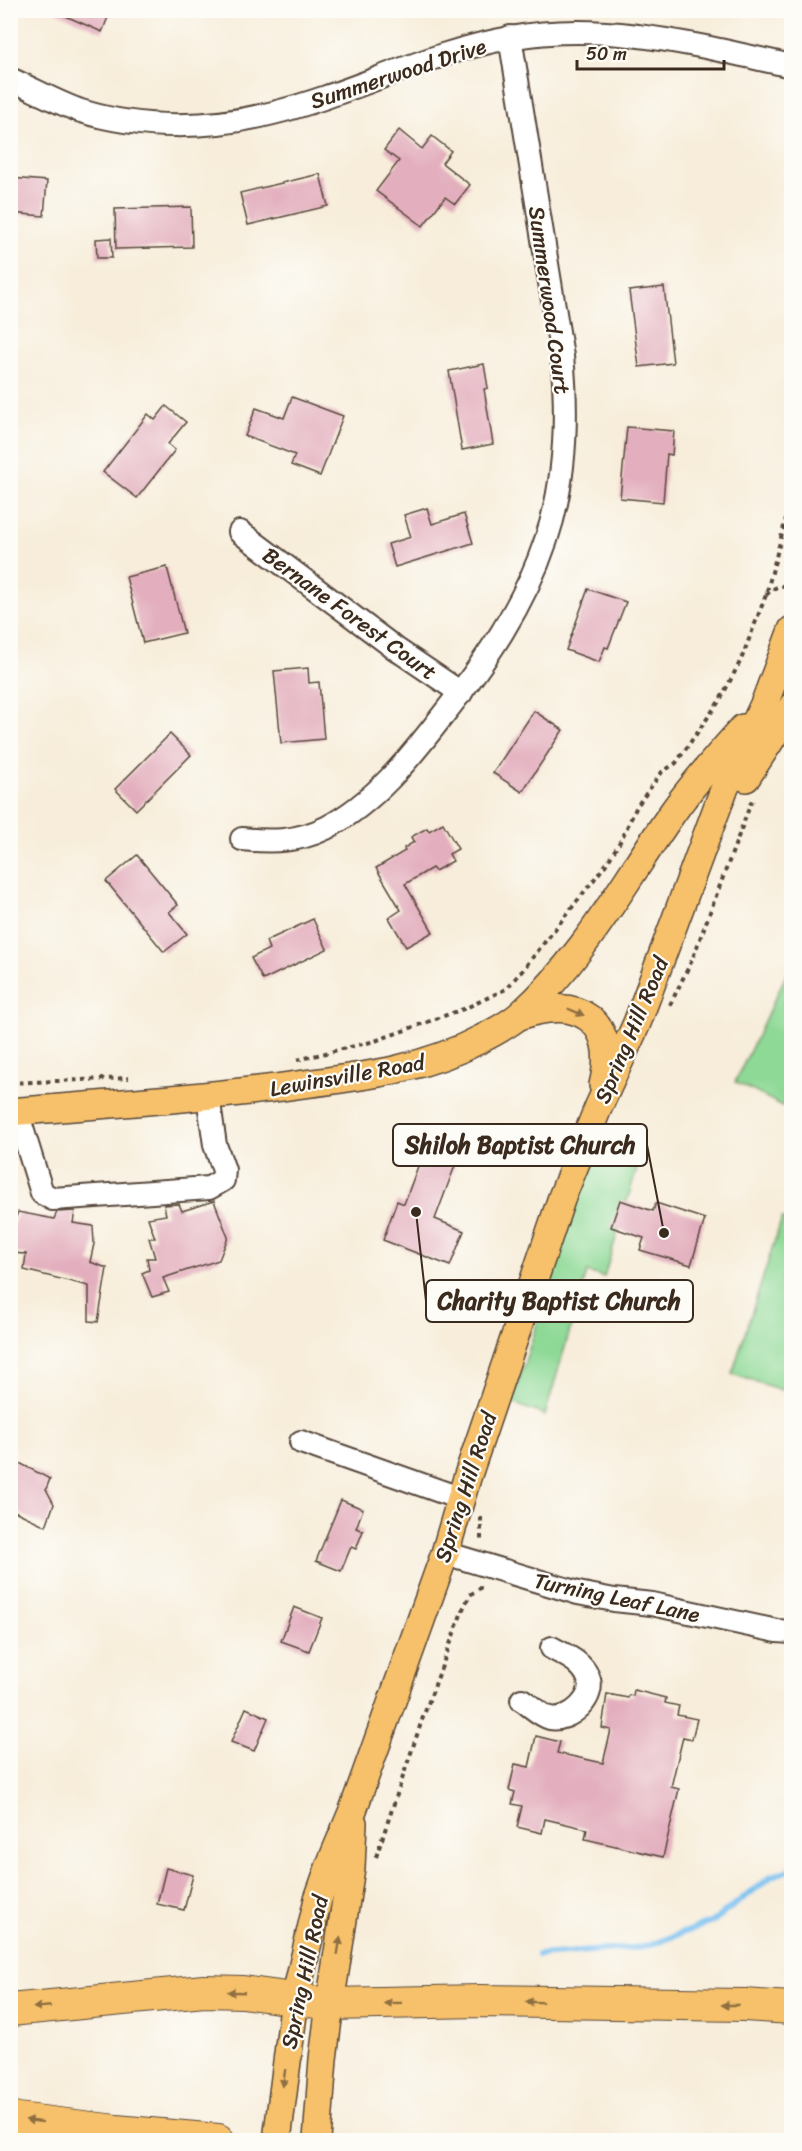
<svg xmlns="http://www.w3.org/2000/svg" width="802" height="2151" font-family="Sriracha,sans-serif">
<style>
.green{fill:#8ed996;stroke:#64825a;stroke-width:1.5}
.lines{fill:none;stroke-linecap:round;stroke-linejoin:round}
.stream{stroke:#78c0f0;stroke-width:6}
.building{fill:#e3afbe}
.minor-casing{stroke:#57473a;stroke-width:26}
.major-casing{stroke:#57473a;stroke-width:30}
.highway-casing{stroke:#57473a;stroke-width:34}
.path{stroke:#57473a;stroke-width:4;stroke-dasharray:4.5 4.5;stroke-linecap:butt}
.minor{stroke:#fff;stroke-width:22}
.major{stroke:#f6c16b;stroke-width:27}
.highway{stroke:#f6c16b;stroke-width:32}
.oneway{fill:#8f6e41}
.labels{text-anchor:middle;stroke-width:4.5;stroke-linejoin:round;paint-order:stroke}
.street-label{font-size:22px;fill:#3b2a1e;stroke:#fdfcf7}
.leader{fill:none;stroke:#3b2a1e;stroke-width:2}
.callout-dot{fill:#3b2a1e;stroke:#fdfcf7;stroke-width:2}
.callout{fill:#fdfcf7;stroke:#3b2a1e;stroke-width:2}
.callout-label{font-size:24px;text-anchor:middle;font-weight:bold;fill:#3b2a1e}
</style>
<rect width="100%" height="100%" fill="#fdfcf7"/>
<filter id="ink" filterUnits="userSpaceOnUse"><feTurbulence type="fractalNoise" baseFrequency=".0167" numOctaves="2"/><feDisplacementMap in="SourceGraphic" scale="12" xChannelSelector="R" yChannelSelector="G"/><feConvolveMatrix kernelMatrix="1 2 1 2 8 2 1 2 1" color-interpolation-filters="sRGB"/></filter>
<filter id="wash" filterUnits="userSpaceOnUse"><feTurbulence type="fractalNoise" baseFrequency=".008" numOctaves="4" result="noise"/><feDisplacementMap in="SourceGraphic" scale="24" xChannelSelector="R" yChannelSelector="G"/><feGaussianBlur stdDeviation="1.35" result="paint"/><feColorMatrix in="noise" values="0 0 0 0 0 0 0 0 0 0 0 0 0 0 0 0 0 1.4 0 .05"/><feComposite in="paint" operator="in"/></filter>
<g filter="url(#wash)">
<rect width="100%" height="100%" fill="#f7edda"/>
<g class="green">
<polygon points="791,965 791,1110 735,1082"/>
<polygon points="590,1155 637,1168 604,1277 587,1272 545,1415 512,1403"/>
<polygon points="782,1218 791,1221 791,1393 732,1374"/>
</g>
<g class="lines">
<polyline class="stream" points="538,1955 644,1947 712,1922 772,1876 792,1869"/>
</g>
<g id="blocks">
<g class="building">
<polygon points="52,10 111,10 102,32"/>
<polygon points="399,130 422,149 432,136 451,151 442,163 470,185 455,204 445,197 423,226 376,191 399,161 384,150"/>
<polygon points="320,174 328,206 248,225 240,193"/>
<polygon points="10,178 47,181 44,216 10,213"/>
<polygon points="191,207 192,247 116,249 115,209"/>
<polygon points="111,238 112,258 97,258 96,239"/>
<polygon points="664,287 673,363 639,367 629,291"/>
<polygon points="484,364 488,388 484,389 493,444 462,450 449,371"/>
<polygon points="292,397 343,416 320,476 291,465 295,455 245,436 256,408 284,418"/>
<polygon points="166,406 186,422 168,444 175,450 137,498 103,472 148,414 155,420"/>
<polygon points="627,427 674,431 672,455 667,454 663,502 620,498"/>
<polygon points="427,508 432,524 464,514 473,543 395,567 388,544 411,537 404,515"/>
<polygon points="167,567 184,633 143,643 126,577"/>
<polygon points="588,589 626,602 608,648 605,647 599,662 566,650"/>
<polygon points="308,668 309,683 319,682 324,739 281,743 274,671"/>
<polygon points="534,711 563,730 522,792 493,773"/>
<polygon points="170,734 191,755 136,810 115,789"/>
<polygon points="443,823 458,849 449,854 453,861 435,871 432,868 405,884 433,932 406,947 389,918 401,910 376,868 405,851 404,848 414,842 411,837 427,828 429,831"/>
<polygon points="137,855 178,905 169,912 187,934 164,952 106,881"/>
<polygon points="313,919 327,949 263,980 251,958 269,949 266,941"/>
<polygon points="427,1142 459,1155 435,1219 464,1231 450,1266 383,1240 397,1201 404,1204"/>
<polygon points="620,1200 653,1211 656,1203 705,1219 691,1265 640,1250 644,1238 611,1227"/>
<polygon points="214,1201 228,1237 219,1260 163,1278 169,1292 152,1297 142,1273 149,1270 147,1258 155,1258 149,1238 155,1238 148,1218 166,1215 164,1205 179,1204 182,1211"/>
<polygon points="75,1211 73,1223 93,1226 94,1244 90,1262 107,1268 98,1322 89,1321 89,1286 24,1270 26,1254 10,1253 10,1231 18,1212 54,1219 57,1212"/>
<polygon points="10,1458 50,1479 46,1489 54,1504 46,1526 10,1509"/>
<polygon points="341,1500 363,1509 356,1528 363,1531 356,1549 351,1547 341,1571 316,1561"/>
<polygon points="294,1607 322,1618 309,1651 281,1641"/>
<polygon points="634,1690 666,1698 665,1703 679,1706 677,1715 697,1719 692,1739 683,1737 671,1787 679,1789 663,1857 585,1839 587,1829 545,1819 542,1833 517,1827 522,1806 512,1804 515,1792 509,1790 515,1764 529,1767 536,1736 560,1742 557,1753 603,1763 611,1730 602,1728 607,1694 628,1698 629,1695 633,1696"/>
<polygon points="246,1708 268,1718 254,1751 231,1742"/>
<polygon points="166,1868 193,1875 184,1910 157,1904"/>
</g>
</g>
</g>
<g filter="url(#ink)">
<use href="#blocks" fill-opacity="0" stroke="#57473a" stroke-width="1.5"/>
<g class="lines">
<defs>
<g id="minor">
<path d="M10,79C33,89 57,103 81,111C142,130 211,129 273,113C354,93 428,52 510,38C606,20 699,46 792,66"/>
<polyline points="240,532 396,649 461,693"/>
<path d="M242,839C272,842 297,842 326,828C374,803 410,758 443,715C485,662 524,606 546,540C566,481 568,418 562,356L510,37"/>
<polyline points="17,1112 42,1193 53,1199 209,1188 223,1180 224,1170 215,1145 208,1096"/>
<polyline points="301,1442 462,1499"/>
<polyline points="445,1553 578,1593 614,1600 652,1604 777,1631 792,1632"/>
<path d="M522,1700C530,1705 541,1716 550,1718C570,1722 597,1697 588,1677C581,1661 566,1656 552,1648"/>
</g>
<g id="major">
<polyline points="746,778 792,707"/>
<path d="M520,1016C578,994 619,1021 603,1085"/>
<path d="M10,1112C108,1104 207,1098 304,1084C367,1076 425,1069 483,1038C496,1031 510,1024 521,1014C584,958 625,880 673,812C694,782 719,755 743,728"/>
<polyline points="277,2140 295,1999 318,1899 330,1865 353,1810 445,1553 467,1478 562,1197 598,1108 637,1023 723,792 765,702 792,630"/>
<polyline points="317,2140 323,2059 330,2004 351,1868 353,1823"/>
</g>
<g id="highway">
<polyline points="10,2010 204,1991 243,1992 330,2004 481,2001 744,2005 792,2008"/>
<polyline points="10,2118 116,2131 218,2140"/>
</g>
</defs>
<use href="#minor" class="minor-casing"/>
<use href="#major" class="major-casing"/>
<use href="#highway" class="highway-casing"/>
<g class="path">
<path d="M766,595C775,587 779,584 792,587"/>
<polyline points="670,1005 692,960 752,800"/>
<polyline points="297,1060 375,1041 466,1008 506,989 522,971 607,863 621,840 637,806 662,772 676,763 720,700 741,660 766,595 792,496"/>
<polyline points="10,1083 129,1078"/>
<polyline points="481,1517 481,1542"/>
<polyline points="376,1857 422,1720 463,1609 470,1595 480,1588 480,1583"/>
</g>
<use href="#minor" class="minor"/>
<use href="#major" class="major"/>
<use href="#highway" class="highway"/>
</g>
<defs><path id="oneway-solid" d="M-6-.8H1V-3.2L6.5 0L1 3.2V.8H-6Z" transform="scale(1.5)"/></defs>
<g class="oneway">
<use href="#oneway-solid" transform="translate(576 1012) rotate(23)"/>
<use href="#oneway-solid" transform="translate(339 1946) rotate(-81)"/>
<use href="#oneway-solid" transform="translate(236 1992) rotate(-178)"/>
<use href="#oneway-solid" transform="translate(534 2002) rotate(-179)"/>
<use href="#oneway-solid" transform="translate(393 2003) rotate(179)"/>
<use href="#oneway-solid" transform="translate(730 2005) rotate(180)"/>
<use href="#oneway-solid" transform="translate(42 2007) rotate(175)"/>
<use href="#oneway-solid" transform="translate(284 2078) rotate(98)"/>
<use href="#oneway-solid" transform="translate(34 2121) rotate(-173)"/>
</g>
</g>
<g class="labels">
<g class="street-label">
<text transform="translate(398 73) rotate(-18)" y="8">Summerwood Drive</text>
<text transform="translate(550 300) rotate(82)" y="8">Summerwood Court</text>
<text transform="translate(350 613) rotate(36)" y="8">Bernane Forest Court</text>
<text transform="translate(631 1030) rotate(-67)" y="8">Spring Hill Road</text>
<text transform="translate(347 1075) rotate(-10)" y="8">Lewinsville Road</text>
<text transform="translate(465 1487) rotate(-72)" y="8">Spring Hill Road</text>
<text transform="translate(617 1597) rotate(12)" y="8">Turning Leaf Lane</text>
<text transform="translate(304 1972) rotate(-78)" y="8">Spring Hill Road</text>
</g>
</g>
<path class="leader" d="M664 1233L647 1145M416 1212L426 1301"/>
<g class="callout-dot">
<circle cx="664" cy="1233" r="6"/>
<circle cx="416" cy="1212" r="6"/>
</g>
<g class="callout">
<rect x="393" y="1124" width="254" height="42" rx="6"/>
<rect x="426" y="1280" width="267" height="42" rx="6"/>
</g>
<g class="callout-label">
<text x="520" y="1153">Shiloh Baptist Church</text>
<text x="559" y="1309">Charity Baptist Church</text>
</g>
<rect width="802" height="2151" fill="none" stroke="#fdfcf7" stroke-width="36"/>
<path d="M577 60v9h147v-9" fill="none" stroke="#3b2a1e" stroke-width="3"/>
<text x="586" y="60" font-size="18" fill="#3b2a1e" stroke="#fdfcf7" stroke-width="4.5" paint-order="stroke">50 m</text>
</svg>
